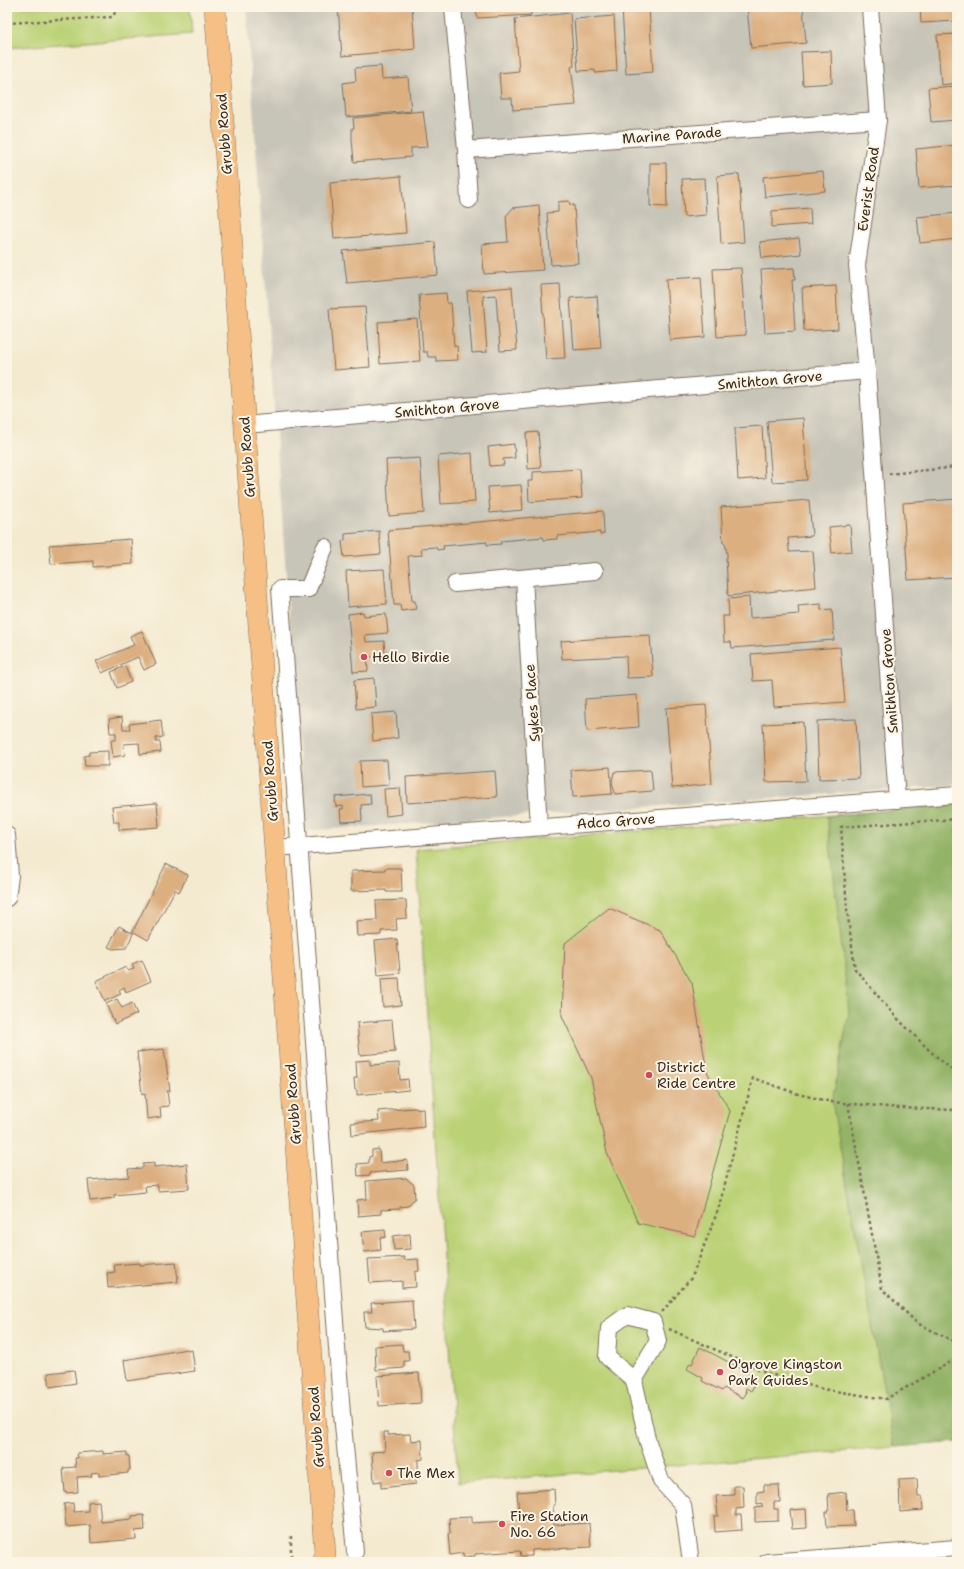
<svg xmlns="http://www.w3.org/2000/svg" width="964" height="1569" font-family="'Shantell Sans',sans-serif">
<style>
.industrial{fill:#c7c5b8}
.green{fill:#bad175;stroke:#7a7e4a}
.forest{fill:#93b366;stroke:#676e42}
.building{fill:#dcaf80}
.lines{fill:none;stroke-linecap:round;stroke-linejoin:round}
.minor-casing{stroke:#7c6d5c;stroke-width:18}
.major-casing{stroke:#7c6d5c;stroke-width:22}
.path{stroke:#7c6d5c;stroke-width:2.5;stroke-dasharray:3 3;stroke-linecap:butt}
.minor{stroke:#fff;stroke-width:16}
.major{stroke:#f5bf86;stroke-width:21}
.poi-dot{fill:#d1495b;stroke:#fcf5e5;stroke-width:1.5}
.labels{text-anchor:middle;stroke-width:4;stroke-linejoin:round;paint-order:stroke}
.street-label{font-size:14px;fill:#3b2a1e;stroke:#fcf5e5}
.poi-label{font-size:14px;fill:#3b2a1e;stroke:#fcf5e5;text-anchor:start}
</style>
<rect width="100%" height="100%" fill="#fcf5e5"/>
<filter id="ink" filterUnits="userSpaceOnUse"><feTurbulence type="fractalNoise" baseFrequency=".025" numOctaves="2"/><feDisplacementMap in="SourceGraphic" scale="8" xChannelSelector="R" yChannelSelector="G"/><feConvolveMatrix kernelMatrix="1 2 1 2 8 2 1 2 1" color-interpolation-filters="sRGB"/></filter>
<filter id="wash" filterUnits="userSpaceOnUse"><feTurbulence type="fractalNoise" baseFrequency=".012" numOctaves="4" result="noise"/><feDisplacementMap in="SourceGraphic" scale="16" xChannelSelector="R" yChannelSelector="G"/><feGaussianBlur stdDeviation="0.9" result="paint"/><feColorMatrix in="noise" values="0 0 0 0 0 0 0 0 0 0 0 0 0 0 0 0 0 1.4 0 .05"/><feComposite in="paint" operator="in"/></filter>
<g filter="url(#wash)">
<rect width="100%" height="100%" fill="#f4ead0"/>
<polygon class="industrial" points="246,7 957,7 957,785 304,831"/>
<g class="green">
<polygon points="7,7 190,7 192,34 7,48"/>
<polygon points="957,805 957,1442 458,1483 416,849"/>
</g>
<polygon class="forest" points="957,804 957,1442 894,1447 832,1102 849,1012 827,816"/>
<g id="blocks">
<g class="building">
<polygon points="338,7 412,7 415,49 342,56"/>
<polygon points="476,7 531,7 531,15 477,18"/>
<polygon points="639,7 649,7 653,72 626,74 622,8"/>
<polygon points="747,7 803,7 806,43 751,48"/>
<polygon points="920,7 957,7 957,21 921,23"/>
<polygon points="570,13 574,66 571,67 576,105 513,110 512,98 501,98 499,73 519,71 515,19"/>
<polygon points="614,16 617,71 595,73 595,70 578,71 574,19"/>
<polygon points="957,34 957,83 941,85 937,35"/>
<polygon points="831,51 832,83 803,85 801,52"/>
<polygon points="381,66 382,79 408,77 411,111 346,117 343,83 356,81 355,68"/>
<polygon points="957,86 957,120 931,122 928,88"/>
<polygon points="423,111 428,147 411,148 411,157 354,162 352,139 352,128 354,128 353,118"/>
<polygon points="957,145 957,185 919,188 916,149"/>
<polygon points="650,163 666,163 667,207 650,206"/>
<polygon points="823,171 825,191 765,197 763,177"/>
<polygon points="739,174 744,242 721,244 717,176"/>
<polygon points="401,176 406,233 334,239 330,183"/>
<polygon points="704,178 706,215 684,217 682,179"/>
<polygon points="569,201 570,205 574,205 578,263 551,265 547,213 558,212 558,202"/>
<polygon points="539,205 543,270 484,274 482,244 508,242 506,216 513,208"/>
<polygon points="810,208 811,224 772,227 772,211"/>
<polygon points="957,213 957,239 920,243 917,217"/>
<polygon points="799,238 801,254 762,258 760,242"/>
<polygon points="435,242 438,275 347,283 343,251"/>
<polygon points="741,268 746,335 717,337 713,269"/>
<polygon points="794,268 795,280 792,280 795,331 765,333 761,270"/>
<polygon points="701,277 705,337 670,340 666,279"/>
<polygon points="560,284 565,358 546,359 541,285"/>
<polygon points="836,286 838,329 804,331 802,288"/>
<polygon points="512,287 517,350 500,351 496,295 483,296 487,352 472,353 467,291"/>
<polygon points="446,293 447,303 451,303 454,346 457,346 458,360 436,361 436,357 428,357 427,352 423,352 419,295"/>
<polygon points="597,296 601,348 574,350 570,298"/>
<polygon points="365,307 370,367 334,370 329,309"/>
<polygon points="417,319 420,361 380,364 378,322"/>
<polygon points="7,404 8,404 9,418 7,418"/>
<polygon points="803,418 807,480 772,482 767,421"/>
<polygon points="762,426 765,478 738,480 735,428"/>
<polygon points="538,432 541,468 528,469 526,433"/>
<polygon points="514,444 515,458 503,459 504,465 490,466 488,447"/>
<polygon points="472,453 475,502 441,504 438,456"/>
<polygon points="420,458 424,513 389,516 386,460"/>
<polygon points="580,469 582,498 529,502 528,481 533,481 533,472"/>
<polygon points="521,485 523,510 490,513 488,487"/>
<polygon points="957,499 957,577 908,580 903,503"/>
<polygon points="809,500 812,536 788,538 789,549 789,552 813,551 816,587 728,596 726,558 727,558 727,554 725,543 723,543 721,507"/>
<polygon points="603,511 604,534 600,535 600,532 557,536 557,539 544,540 543,537 501,541 501,544 487,545 487,542 443,546 444,549 437,550 436,547 421,548 422,555 408,556 412,601 415,601 416,609 401,611 400,605 394,605 388,530"/>
<polygon points="850,525 852,551 832,553 829,527"/>
<polygon points="379,531 381,554 344,557 342,541 345,540 345,534"/>
<polygon points="131,539 133,564 93,567 93,561 51,564 49,545"/>
<polygon points="384,569 387,604 348,607 346,571"/>
<polygon points="749,597 750,618 799,614 798,606 821,604 821,610 832,609 834,640 732,648 731,642 724,642 723,616 729,616 728,599"/>
<polygon points="363,612 364,616 386,614 388,633 365,635 366,642 384,641 385,656 367,657 368,671 353,672 348,614"/>
<polygon points="142,631 156,664 144,670 138,657 102,673 96,661 134,645 130,636"/>
<polygon points="650,635 653,677 627,678 626,656 562,659 561,641"/>
<polygon points="840,647 845,702 774,707 772,680 753,681 751,654"/>
<polygon points="125,666 131,682 117,688 111,672"/>
<polygon points="374,678 376,707 356,709 354,680"/>
<polygon points="637,695 639,727 587,731 585,699"/>
<polygon points="706,705 712,784 672,788 666,708"/>
<polygon points="396,712 398,738 373,741 371,714"/>
<polygon points="122,717 123,729 130,729 129,724 161,720 163,737 156,738 156,742 160,742 161,752 140,754 139,743 124,744 125,755 113,757 111,740 116,740 116,733 110,733 109,719"/>
<polygon points="856,719 859,778 819,779 817,721"/>
<polygon points="803,722 806,781 766,782 763,724"/>
<polygon points="108,751 108,766 85,766 84,756 89,755 89,752"/>
<polygon points="387,760 389,785 361,787 360,761"/>
<polygon points="610,767 612,794 573,797 571,770"/>
<polygon points="651,770 653,791 615,794 612,782 614,772"/>
<polygon points="495,771 497,797 407,803 406,777"/>
<polygon points="400,788 402,814 386,816 384,789"/>
<polygon points="370,794 371,804 361,805 362,821 341,822 340,809 343,809 343,806 336,807 335,797"/>
<polygon points="157,803 159,827 119,830 119,822 114,822 112,807"/>
<polygon points="166,864 188,875 179,892 175,890 148,940 134,932 126,948 113,949 108,947 119,926 132,933"/>
<polygon points="385,868 401,868 402,892 386,892 386,890 351,891 351,871 385,870"/>
<polygon points="406,900 407,918 396,919 397,930 381,931 381,935 357,936 356,921 377,920 376,901"/>
<polygon points="609,908 660,930 692,983 707,1072 730,1111 695,1236 638,1223 607,1153 591,1078 562,1016 565,943"/>
<polygon points="397,939 400,973 378,975 375,941"/>
<polygon points="142,960 151,981 126,992 124,987 119,990 121,994 105,1001 96,981 126,967 128,971 134,969 132,964"/>
<polygon points="399,978 401,1005 383,1007 381,979"/>
<polygon points="117,999 122,1008 132,1003 137,1014 115,1024 106,1004"/>
<polygon points="392,1020 395,1052 360,1055 357,1023"/>
<polygon points="164,1049 170,1091 167,1091 169,1106 160,1107 161,1117 147,1119 145,1093 142,1094 137,1052"/>
<polygon points="370,1060 370,1065 399,1063 400,1080 408,1079 409,1090 357,1095 357,1090 355,1090 354,1078 357,1078 356,1061"/>
<polygon points="413,1108 423,1109 424,1127 352,1135 351,1123 379,1121 378,1111"/>
<polygon points="379,1149 380,1163 407,1160 408,1170 370,1173 370,1175 358,1176 357,1164 369,1163 369,1157 372,1156 372,1150"/>
<polygon points="154,1163 154,1167 187,1164 189,1189 158,1191 158,1185 145,1186 146,1192 114,1195 114,1198 90,1201 88,1180 129,1177 128,1169 143,1168 143,1164"/>
<polygon points="406,1178 414,1185 415,1198 408,1206 400,1207 400,1209 381,1210 381,1214 358,1216 357,1200 367,1199 366,1181"/>
<polygon points="385,1230 386,1237 380,1238 381,1250 364,1252 362,1232"/>
<polygon points="410,1234 411,1249 394,1250 393,1236"/>
<polygon points="404,1257 404,1260 418,1259 419,1271 415,1272 416,1287 402,1288 402,1281 370,1283 368,1259"/>
<polygon points="176,1262 178,1282 108,1288 107,1273 115,1272 114,1265 140,1263 140,1265"/>
<polygon points="412,1300 414,1329 383,1331 383,1328 365,1327 364,1312 372,1312 371,1303"/>
<polygon points="402,1344 403,1351 408,1351 409,1361 404,1361 404,1368 376,1370 375,1346"/>
<polygon points="700,1347 753,1375 750,1381 755,1384 751,1391 746,1388 745,1392 747,1392 743,1398 724,1388 722,1391 702,1381 703,1378 687,1369 690,1363 692,1364"/>
<polygon points="187,1349 188,1351 192,1350 195,1371 127,1381 124,1360"/>
<polygon points="74,1370 76,1383 50,1387 48,1373"/>
<polygon points="419,1373 421,1403 379,1406 377,1376"/>
<polygon points="384,1432 388,1432 388,1435 410,1434 411,1441 422,1440 423,1459 418,1460 418,1471 415,1471 416,1484 381,1488 381,1481 374,1482 372,1452 385,1451"/>
<polygon points="103,1451 103,1454 127,1452 127,1456 129,1456 130,1470 128,1470 128,1473 99,1476 99,1472 91,1473 92,1476 77,1477 78,1492 65,1493 63,1468 76,1467 75,1458 78,1458 77,1453"/>
<polygon points="917,1479 918,1496 922,1496 923,1510 900,1512 899,1480"/>
<polygon points="764,1485 779,1485 780,1502 774,1502 774,1509 778,1509 778,1521 755,1522 755,1508 762,1507 762,1503 757,1504 757,1492 764,1491"/>
<polygon points="734,1486 743,1486 744,1508 736,1509 736,1515 741,1515 742,1530 715,1532 714,1516 718,1516 716,1496 734,1495"/>
<polygon points="554,1489 555,1505 553,1506 554,1525 589,1523 591,1547 532,1550 532,1556 521,1556 520,1551 475,1554 475,1556 463,1557 463,1553 450,1555 448,1534 450,1534 449,1518 472,1517 472,1523 522,1520 521,1513 519,1513 517,1492"/>
<polygon points="846,1492 847,1510 853,1510 854,1526 827,1527 826,1512 829,1512 828,1494"/>
<polygon points="99,1501 101,1522 132,1519 132,1516 144,1515 145,1530 135,1531 136,1539 91,1543 90,1525 66,1527 64,1504 73,1503 74,1512 88,1511 88,1502"/>
<polygon points="806,1509 807,1528 792,1529 790,1510"/>
</g>
</g>
</g>
<g filter="url(#ink)">
<use href="#blocks" fill-opacity="0" stroke="#7c6d5c" stroke-width="1"/>
<g class="lines">
<defs>
<g id="minor">
<polyline points="453,7 466,150 878,120"/>
<polyline points="870,7 878,120 857,265 867,371 897,800"/>
<polyline points="466,150 469,200"/>
<polyline points="245,425 867,371"/>
<polyline points="325,547 308,589 280,589 342,1414 355,1552"/>
<polyline points="524,578 539,827"/>
<polyline points="455,584 595,571"/>
<polyline points="7,835 10,876 7,898"/>
<polyline points="275,848 957,795"/>
<polyline points="634,1380 658,1341 653,1322 627,1315 609,1328 607,1357 634,1380 647,1439 661,1481 683,1505 691,1562"/>
<polyline points="767,1562 957,1548"/>
</g>
<polyline id="major" points="215,7 325,1554 324,1562"/>
</defs>
<use href="#minor" class="minor-casing"/>
<use href="#major" class="major-casing"/>
<g class="path">
<polyline points="7,23 112,17 119,7"/>
<polyline points="889,474 957,467"/>
<polyline points="957,819 841,827 847,909 855,969 895,1016 930,1051 957,1074"/>
<polyline points="848,1103 882,1289 917,1323 957,1343"/>
<polyline points="662,1312 692,1277 718,1210 753,1078 798,1094 832,1102 900,1108 957,1110"/>
<polyline points="669,1329 770,1374 822,1389 886,1399 949,1363 957,1360"/>
<polyline points="291,1536 291,1562"/>
</g>
<use href="#minor" class="minor"/>
<use href="#major" class="major"/>
</g>
</g>
<g class="poi-dot">
<circle cx="364" cy="657" r="4"/>
<circle cx="649" cy="1075" r="4"/>
<circle cx="720" cy="1372" r="4"/>
<circle cx="389" cy="1473" r="4"/>
<circle cx="502" cy="1524" r="4"/>
</g>
<g class="labels">
<g class="street-label">
<text transform="translate(224 134) rotate(-94)" y="5">Grubb Road</text>
<text transform="translate(672 135) rotate(-4)" y="5">Marine Parade</text>
<text transform="translate(868 189) rotate(-82)" y="5">Everist Road</text>
<text transform="translate(770 380) rotate(-5)" y="5">Smithton Grove</text>
<text transform="translate(447 408) rotate(-5)" y="5">Smithton Grove</text>
<text transform="translate(247 457) rotate(-94)" y="5">Grubb Road</text>
<text transform="translate(889 681) rotate(-94)" y="5">Smithton Grove</text>
<text transform="translate(532 703) rotate(-94)" y="5">Sykes Place</text>
<text transform="translate(270 781) rotate(-94)" y="5">Grubb Road</text>
<text transform="translate(616 821) rotate(-4)" y="5">Adco Grove</text>
<text transform="translate(293 1104) rotate(-94)" y="5">Grubb Road</text>
<text transform="translate(316 1427) rotate(-94)" y="5">Grubb Road</text>
</g>
<g class="poi-label">
<text x="372" y="662">Hello Birdie</text>
<text x="657" y="1072">District<tspan x="657" dy="16">Ride Centre</tspan></text>
<text x="728" y="1369">O'grove Kingston<tspan x="728" dy="16">Park Guides</tspan></text>
<text x="397" y="1478">The Mex</text>
<text x="510" y="1521">Fire Station<tspan x="510" dy="16">No. 66</tspan></text>
</g>
</g>
<rect width="964" height="1569" fill="none" stroke="#fcf5e5" stroke-width="24"/>
</svg>
